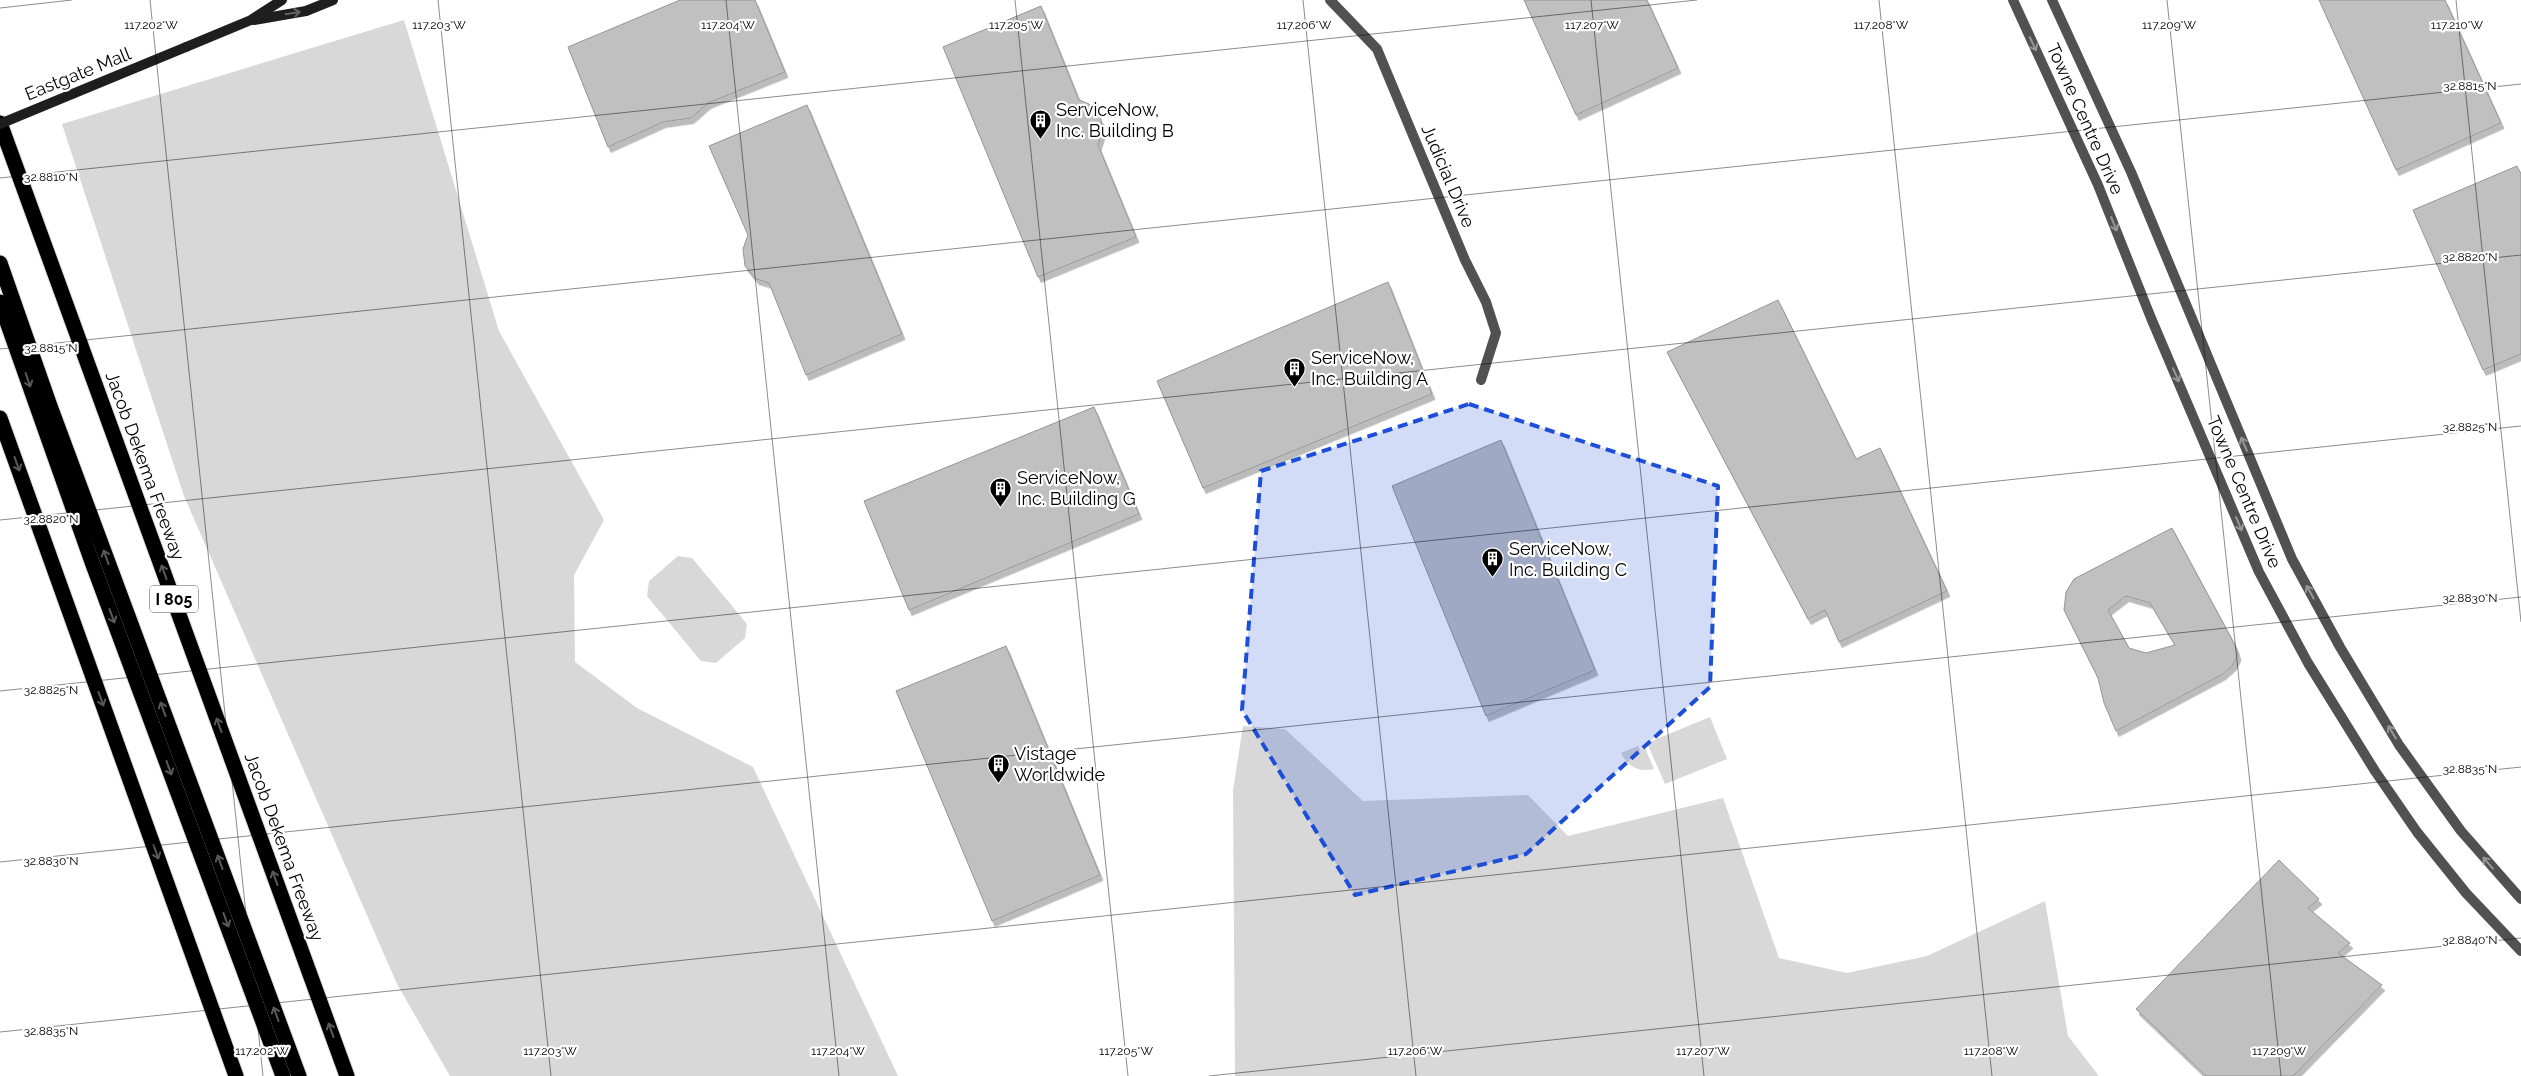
<svg xmlns="http://www.w3.org/2000/svg" width="2521" height="1076" font-family="Raleway,sans-serif">
<style>
.green{fill:#d8d8d8}
.building{fill:#c0c0c0;stroke:#959595;fill-rule:evenodd;filter:url(#shadow)}
.lines{fill:none;stroke-linecap:round;stroke-linejoin:round}
.motorway-casing{stroke:#dbdbdb;stroke-width:17}
.minor{stroke:#515151;stroke-width:10}
.tertiary{stroke:#515151;stroke-width:10}
.secondary{stroke:#1e1e1e;stroke-width:10}
.motorway{stroke:#000;stroke-width:15}
.secondary-bridge{stroke:#1e1e1e;stroke-width:10}
.oneway{stroke:#626262}
.oneway2{stroke:#979797}
.oneway3{stroke:#595959}
.marked{fill:#1d4ed8;fill-opacity:0.2;stroke:#1d4ed8;stroke-width:4;stroke-dasharray:10 6;stroke-linejoin:round}
.ticks{fill:none;stroke:#000;stroke-width:1;stroke-opacity:0.45}
.labels{text-anchor:middle;stroke-width:4.5;stroke-linejoin:round;paint-order:stroke}
.shield{fill:#fff;stroke:#4c4c4c;stroke-width:1}
.shield-label{font-size:16px;font-weight:bold;fill:#000}
.street-label{font-size:18px;fill:#000;stroke:#fff}
.poi-label{font-size:18px;fill:#000;stroke:#fff;text-anchor:start}
.ticks-label{font-size:12px;text-anchor:middle;fill:#000;stroke:#fff;stroke-width:4.5;stroke-linejoin:round;paint-order:stroke}
</style>
<defs>
<filter id="shadow"><feDropShadow dx="3" dy="5.5" stdDeviation="0" flood-color="#0004"/></filter>
</defs>
<rect width="100%" height="100%" fill="#fff"/>
<g class="green">
<polygon points="404,20 499,331 604,520 574,575 575,662 637,708 753,767 898,1076 450,1076 397,984 184,496 62,124"/>
<polygon points="678,556 692,558 747,624 745,638 716,663 701,661 647,596 649,581"/>
<polygon points="1710,717 1727,759 1665,784 1647,743"/>
<polygon points="1243,726 1285,729 1363,801 1528,795 1568,836 1723,798 1779,958 1847,973 1927,956 2045,901 2068,1036 2099,1076 1235,1076 1233,790"/>
<path d="M1638,746L1640,750L1645,748L1654,769C1639,773 1627,766 1621,753Z"/>
</g>
<g class="building">
<polygon points="680,0 755,0 785,72 708,103 691,118 663,122 608,147 568,47"/>
<polygon points="1524,0 1647,0 1678,68 1576,115"/>
<polygon points="2319,0 2445,0 2501,123 2396,170"/>
<polygon points="1041,6 1079,100 1089,104 1101,119 1102,133 1098,145 1136,237 1038,277 943,47"/>
<polygon points="807,105 902,334 806,375 769,283 756,279 745,266 743,249 748,235 709,146"/>
<polygon points="2517,166 2521,174 2521,354 2483,370 2413,210"/>
<polygon points="1388,282 1432,394 1203,488 1157,381"/>
<polygon points="1778,300 1856,459 1880,448 1947,591 1839,642 1825,610 1808,619 1667,352"/>
<polygon points="1094,407 1139,514 909,610 864,501"/>
<polygon points="1501,440 1595,670 1486,716 1392,486"/>
<path d="M2172,528L2235,645L2238,655L2233,665L2223,674L2116,731L2104,703L2098,678L2064,610L2066,592L2074,579ZM2126,596L2150,603L2175,645L2146,653L2129,648L2108,610Z"/>
<polygon points="1006,646 1100,875 992,921 896,691"/>
<polygon points="2279,860 2319,899 2308,908 2350,943 2338,953 2382,985 2293,1076 2206,1076 2136,1009"/>
</g>
<g class="lines">
<defs>
<g id="motorway">
<polyline points="0,123 347,1076"/>
<polyline points="0,263 50,406 299,1076"/>
<polyline points="0,302 92,562 283,1076"/>
<polyline points="0,418 236,1076"/>
</g>
</defs>
<use href="#motorway" class="motorway-casing"/>
<polyline class="minor" points="1330,0 1377,49 1465,260 1486,302 1496,333 1481,380"/>
<g class="tertiary">
<polyline points="2013,0 2098,185 2151,318 2259,572 2308,663 2375,771 2417,832 2466,893 2521,951"/>
<polyline points="2052,0 2131,172 2292,559 2340,647 2399,745 2461,831 2521,899"/>
</g>
<g class="secondary">
<polyline points="254,20 306,11 333,0"/>
<polyline points="186,47 251,20 282,0"/>
</g>
<use href="#motorway" class="motorway"/>
<polyline class="secondary-bridge" points="0,124 186,47"/>
</g>
<defs><path id="oneway-shaft" d="M-6 0H5M1.5-3L5.5 0L1.5 3" fill="none" stroke-width="1.6" stroke-linecap="round" stroke-linejoin="round" transform="scale(1.25)"/></defs>
<use class="oneway" href="#oneway-shaft" transform="translate(293 13) rotate(-9)"/>
<g class="oneway2">
<use href="#oneway-shaft" transform="translate(2033 44) rotate(65)"/>
<use href="#oneway-shaft" transform="translate(2114 224) rotate(68)"/>
<use href="#oneway-shaft" transform="translate(2176 375) rotate(66)"/>
<use href="#oneway-shaft" transform="translate(2244 444) rotate(-113)"/>
<use href="#oneway-shaft" transform="translate(2239 524) rotate(67)"/>
<use href="#oneway-shaft" transform="translate(2310 592) rotate(-119)"/>
<use href="#oneway-shaft" transform="translate(2392 732) rotate(-121)"/>
<use href="#oneway-shaft" transform="translate(2488 863) rotate(-131)"/>
</g>
<g class="oneway3">
<use href="#oneway-shaft" transform="translate(28 380) rotate(71)"/>
<use href="#oneway-shaft" transform="translate(17 464) rotate(70)"/>
<use href="#oneway-shaft" transform="translate(106 557) rotate(-110)"/>
<use href="#oneway-shaft" transform="translate(164 572) rotate(-110)"/>
<use href="#oneway-shaft" transform="translate(112 616) rotate(70)"/>
<use href="#oneway-shaft" transform="translate(101 699) rotate(70)"/>
<use href="#oneway-shaft" transform="translate(163 709) rotate(-110)"/>
<use href="#oneway-shaft" transform="translate(219 725) rotate(-110)"/>
<use href="#oneway-shaft" transform="translate(169 768) rotate(70)"/>
<use href="#oneway-shaft" transform="translate(156 852) rotate(70)"/>
<use href="#oneway-shaft" transform="translate(220 862) rotate(-110)"/>
<use href="#oneway-shaft" transform="translate(275 878) rotate(-110)"/>
<use href="#oneway-shaft" transform="translate(226 920) rotate(70)"/>
<use href="#oneway-shaft" transform="translate(276 1014) rotate(-110)"/>
<use href="#oneway-shaft" transform="translate(331 1030) rotate(-110)"/>
</g>
<path class="marked" d="M1469,404L1718,486L1710,687L1526,854L1355,895L1242,710L1261,471Z"/>
<path class="ticks" d="M150,0L263,1076M438,0L551,1076M726,0L839,1076M1015,0L1128,1076M1303,0L1416,1076M1591,0L1704,1076M1879,0L1992,1076M2167,0L2281,1076M2456,0L2521,622M0,8L72,0M0,178L1697,0M0,349L2521,84M0,520L2521,255M0,691L2521,426M0,862L2521,597M0,1032L2521,767M1209,1076L2521,938"/>
<defs>
<symbol id="building-pin" viewBox="-11 -11 22 30"><path d="M0 17L-7.5 6A9.5 9.5 0 1 1 7.5 6Z" fill="#000" stroke="#fff"/><path d="M-4-6H4V6H1V3H-1V6H-4ZM-2.5-4.3h1.7v1.8h-1.7ZM.8-4.3h1.7v1.8H.8ZM-2.5-1h1.7V.8h-1.7ZM.8-1h1.7V.8H.8Z" fill="#fff"/></symbol>
</defs>
<g fill-rule="evenodd">
<use href="#building-pin" x="1028" y="108" width="25" height="34"/>
<use href="#building-pin" x="1282" y="356" width="25" height="34"/>
<use href="#building-pin" x="988" y="476" width="25" height="34"/>
<use href="#building-pin" x="1480" y="546" width="25" height="34"/>
<use href="#building-pin" x="986" y="752" width="25" height="34"/>
</g>
<g class="labels">
<rect class="shield" x="150" y="585.5" width="48" height="27" rx="4"/>
<g class="shield-label">
<text x="174" y="605">I 805</text>
</g>
<g class="street-label">
<text transform="translate(78 74) rotate(-22)" y="6">Eastgate Mall</text>
<text transform="translate(2085 119) rotate(66)" y="6">Towne Centre Drive</text>
<text transform="translate(1448 176) rotate(67)" y="6">Judicial Drive</text>
<text transform="translate(145 466) rotate(70)" y="6">Jacob Dekema Freeway</text>
<text transform="translate(2244 492) rotate(67)" y="6">Towne Centre Drive</text>
<text transform="translate(284 847) rotate(70)" y="6">Jacob Dekema Freeway</text>
</g>
<g class="poi-label">
<text x="1056" y="116">ServiceNow,<tspan x="1056" dy="21">Inc. Building B</tspan></text>
<text x="1311" y="364">ServiceNow,<tspan x="1311" dy="21">Inc. Building A</tspan></text>
<text x="1017" y="484">ServiceNow,<tspan x="1017" dy="21">Inc. Building G</tspan></text>
<text x="1509" y="555">ServiceNow,<tspan x="1509" dy="21">Inc. Building C</tspan></text>
<text x="1014" y="760">Vistage<tspan x="1014" dy="21">Worldwide</tspan></text>
</g>
</g>
<g class="ticks-label">
<text x="151" y="29">117.202°W</text>
<text x="439" y="29">117.203°W</text>
<text x="728" y="29">117.204°W</text>
<text x="1016" y="29">117.205°W</text>
<text x="1304" y="29">117.206°W</text>
<text x="1592" y="29">117.207°W</text>
<text x="1881" y="29">117.208°W</text>
<text x="2169" y="29">117.209°W</text>
<text x="2457" y="29">117.210°W</text>
<text x="2470" y="90">32.8815°N</text>
<text x="51" y="181">32.8810°N</text>
<text x="2470" y="261">32.8820°N</text>
<text x="51" y="352">32.8815°N</text>
<text x="2470" y="431">32.8825°N</text>
<text x="51" y="523">32.8820°N</text>
<text x="2470" y="602">32.8830°N</text>
<text x="51" y="694">32.8825°N</text>
<text x="2470" y="773">32.8835°N</text>
<text x="51" y="865">32.8830°N</text>
<text x="2470" y="944">32.8840°N</text>
<text x="51" y="1035">32.8835°N</text>
<text x="262" y="1055">117.202°W</text>
<text x="550" y="1055">117.203°W</text>
<text x="838" y="1055">117.204°W</text>
<text x="1126" y="1055">117.205°W</text>
<text x="1415" y="1055">117.206°W</text>
<text x="1703" y="1055">117.207°W</text>
<text x="1991" y="1055">117.208°W</text>
<text x="2279" y="1055">117.209°W</text>
</g>
</svg>
